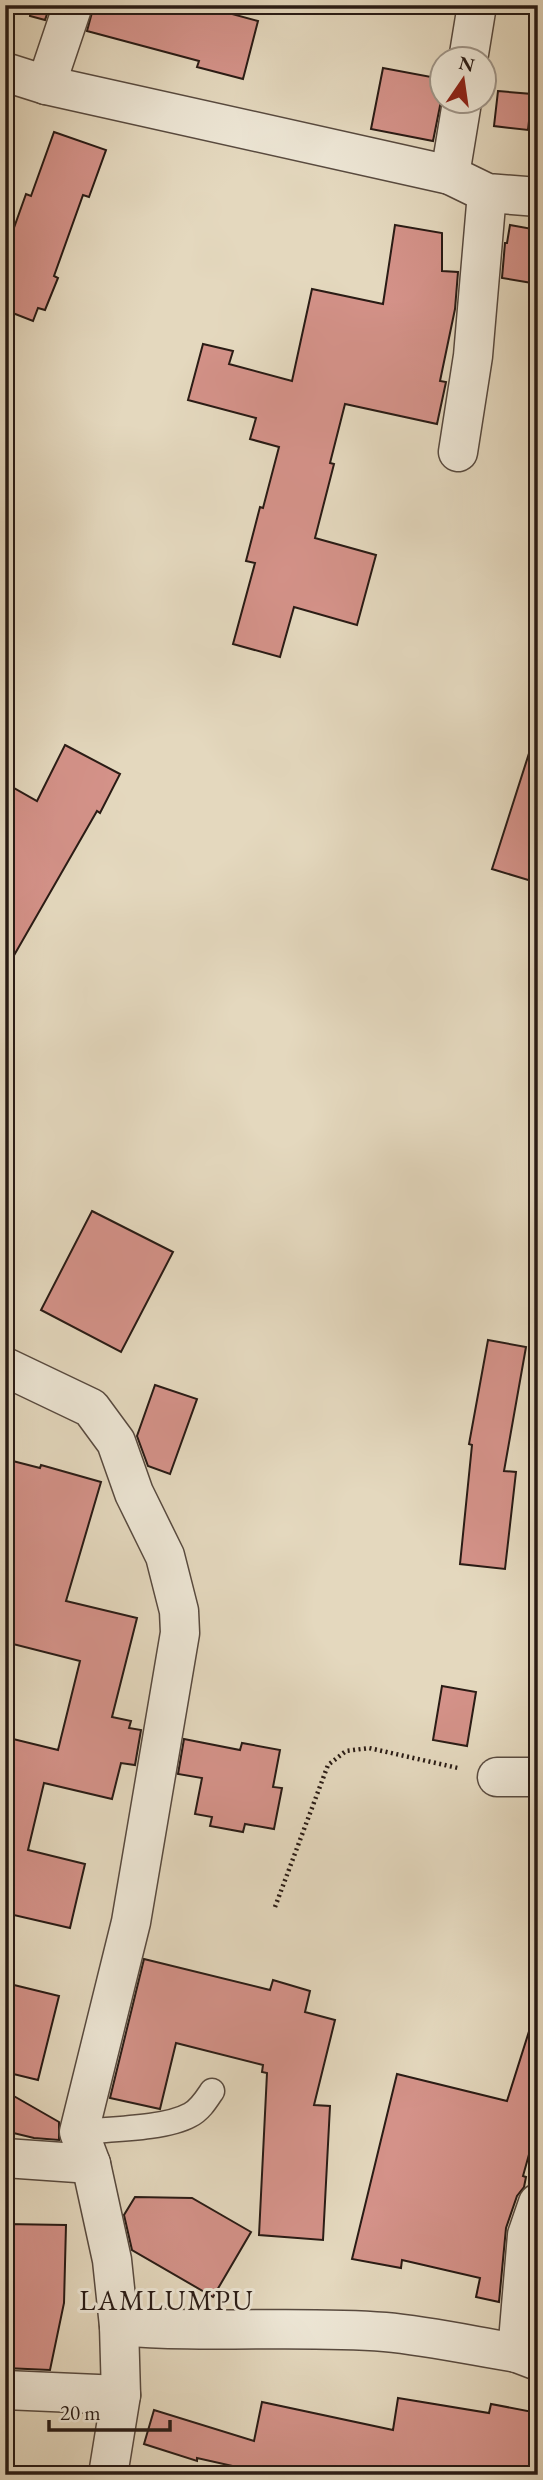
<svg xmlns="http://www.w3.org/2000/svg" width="543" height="2480" font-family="'EB Garamond',serif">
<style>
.building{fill:#d49289;stroke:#291b15;stroke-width:2}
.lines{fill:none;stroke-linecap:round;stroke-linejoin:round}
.service-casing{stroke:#584a3f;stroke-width:27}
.minor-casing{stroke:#584a3f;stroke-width:41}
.path{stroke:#291b15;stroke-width:4.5;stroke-dasharray:2 3.5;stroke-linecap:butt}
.service{stroke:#ede6d5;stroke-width:24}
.minor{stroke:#ede6d5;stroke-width:38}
.labels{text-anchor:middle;stroke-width:6;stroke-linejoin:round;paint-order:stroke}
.quarter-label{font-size:28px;letter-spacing:2px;fill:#291b15;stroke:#ede6d5}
</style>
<rect width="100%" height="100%" fill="#e4d8be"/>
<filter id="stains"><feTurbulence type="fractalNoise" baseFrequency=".00286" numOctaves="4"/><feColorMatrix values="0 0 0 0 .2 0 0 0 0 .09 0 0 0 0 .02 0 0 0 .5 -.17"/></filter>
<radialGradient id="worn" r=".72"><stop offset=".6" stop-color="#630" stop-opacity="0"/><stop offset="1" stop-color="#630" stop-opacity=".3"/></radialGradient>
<g class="building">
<polygon points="31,5 50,5 45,20 30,16"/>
<polygon points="94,5 199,5 258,21 243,79 197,67 199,61 87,31"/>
<polygon points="383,68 442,79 442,96 433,141 371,129"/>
<polygon points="498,91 532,94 528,130 494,126"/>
<polygon points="54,132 106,150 89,197 83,195 54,276 58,278 45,310 38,308 33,321 5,310 5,253 26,194 31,196"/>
<polygon points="395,225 442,233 442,271 458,272 455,309 440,381 446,382 437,424 345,404 330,463 334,464 315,538 376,555 357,625 294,607 280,657 233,644 255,563 246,561 260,507 263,508 279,447 250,439 256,418 188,400 203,344 233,351 229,364 292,381 312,289 383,304"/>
<polygon points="510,225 538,230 538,284 502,278 505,243 507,243"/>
<polygon points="65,745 120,774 100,813 97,811 5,971 5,783 37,801"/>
<polygon points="531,747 538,748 538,883 492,869"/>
<polygon points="92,1211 173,1252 121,1352 41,1310"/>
<polygon points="488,1340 526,1347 504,1471 516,1472 505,1569 460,1564 472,1445 469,1444"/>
<polygon points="155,1385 197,1399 170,1474 148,1466 137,1436"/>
<polygon points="5,1459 40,1468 41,1465 101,1482 66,1601 137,1618 112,1717 131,1721 129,1728 141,1730 135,1765 121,1763 112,1799 44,1783 28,1850 85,1864 70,1928 5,1913 5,1737 58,1750 80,1661 5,1642"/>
<polygon points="442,1686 476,1692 467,1746 433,1740"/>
<polygon points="184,1739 240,1750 242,1743 280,1750 273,1787 282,1788 274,1829 245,1824 243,1832 210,1826 212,1817 195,1814 202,1778 178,1774"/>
<polygon points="144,1959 270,1990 273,1980 310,1991 305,2012 335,2020 314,2105 330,2106 323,2240 259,2235 267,2073 262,2072 263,2065 176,2043 160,2109 110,2098"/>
<polygon points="14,1985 59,1996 38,2080 5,2072 5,2018"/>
<polygon points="531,2025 538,2026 538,2122 523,2176 526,2177 524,2187 517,2196 506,2228 499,2302 476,2297 480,2278 402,2260 401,2268 352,2259 397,2074 507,2101"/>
<polygon points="5,2091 59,2122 59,2140 34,2138 5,2131"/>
<polygon points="135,2197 192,2198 251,2232 213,2297 132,2250 124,2215"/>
<polygon points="5,2224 66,2225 64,2303 50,2370 5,2368"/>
<polygon points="398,2398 489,2413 491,2404 538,2413 538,2430 529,2475 273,2475 197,2458 197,2461 144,2444 154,2410 254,2441 262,2402 393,2430"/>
</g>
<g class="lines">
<defs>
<path id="service" d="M79,2132C108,2129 165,2129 190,2115C200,2110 206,2100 212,2091"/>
<g id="minor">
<polyline points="468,60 477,5"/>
<polyline points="5,72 46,85 450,175 487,193 538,197"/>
<polyline points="46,85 73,5"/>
<polyline points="450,175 462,102"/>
<polyline points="458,452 473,356 487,193"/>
<polyline points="5,1367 91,1408 116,1442 134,1493 165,1556 179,1611 180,1633 131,1922 79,2132 91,2164 112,2260 119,2326 121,2395 108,2475"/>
<polyline points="497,1777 538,1777"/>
<polyline points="5,2158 91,2164"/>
<path d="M119,2326C207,2334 297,2325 385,2332C429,2336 474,2346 517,2353L538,2361"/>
<polyline points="517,2353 527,2235 538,2203"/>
<polyline points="5,2390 121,2395"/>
</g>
</defs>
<use href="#service" class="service-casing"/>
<use href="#minor" class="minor-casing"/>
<polyline class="path" points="275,1907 328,1765 346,1751 369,1748 458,1768"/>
<use href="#service" class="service"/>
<use href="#minor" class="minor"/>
</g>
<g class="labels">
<g class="quarter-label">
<text x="167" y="2310">LAMLUMPU</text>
</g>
</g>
<rect width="543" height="2480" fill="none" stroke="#e4d8be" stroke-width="28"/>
<rect x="7" y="7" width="529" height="2466" fill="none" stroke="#291b15" stroke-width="3.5"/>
<rect x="14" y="14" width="515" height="2452" fill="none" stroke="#291b15" stroke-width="2"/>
<g transform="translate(463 80) rotate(13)"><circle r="33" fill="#ede6d5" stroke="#9f9588" stroke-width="2"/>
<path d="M0-5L12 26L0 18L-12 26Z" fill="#8f2418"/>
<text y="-10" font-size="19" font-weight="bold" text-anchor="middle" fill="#291b15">N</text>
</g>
<path d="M49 2420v10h121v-10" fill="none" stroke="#291b15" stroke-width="3.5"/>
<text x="60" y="2420" font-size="21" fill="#291b15" stroke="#ede6d5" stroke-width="5" paint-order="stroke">20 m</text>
<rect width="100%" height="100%" filter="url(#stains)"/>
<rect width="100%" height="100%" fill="url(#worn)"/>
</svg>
